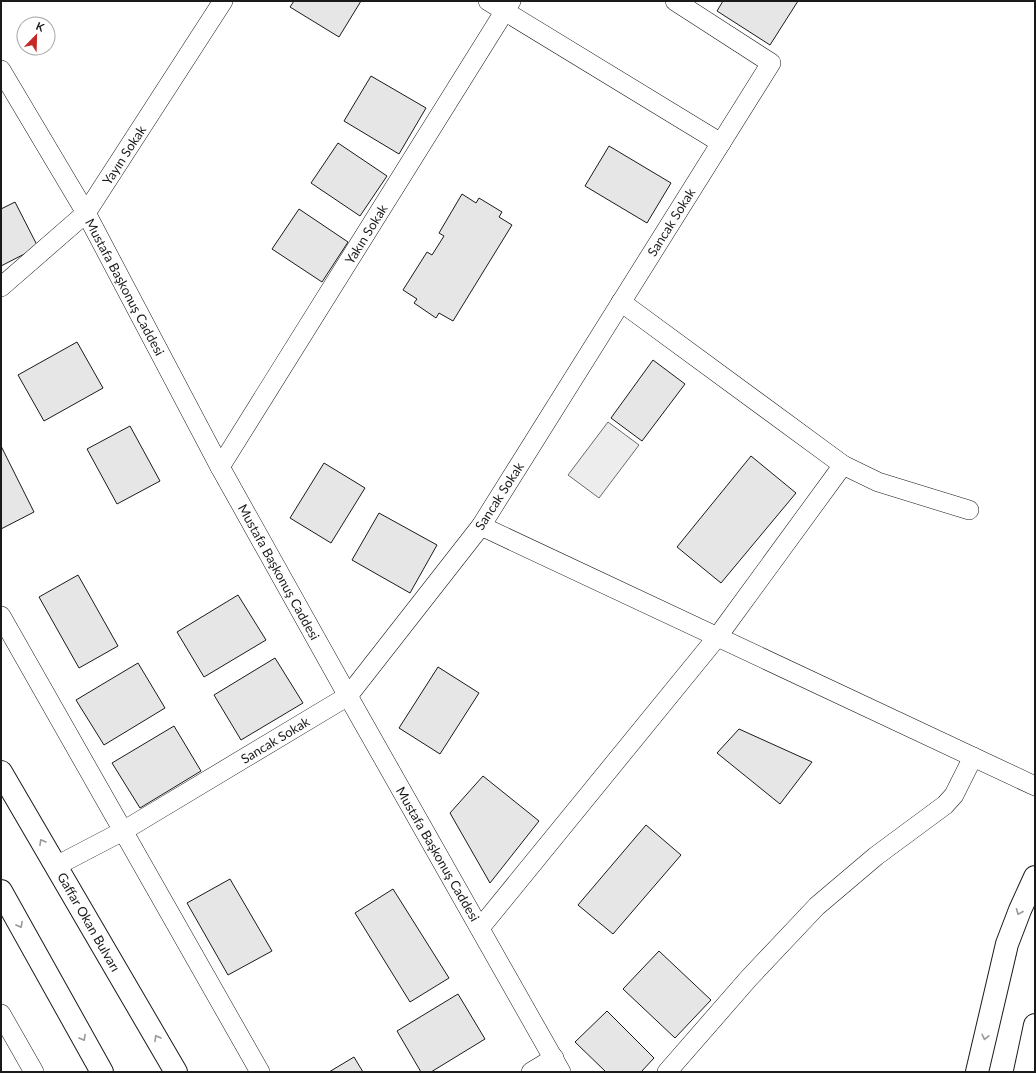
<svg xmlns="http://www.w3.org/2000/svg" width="1036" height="1073" font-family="Lato,sans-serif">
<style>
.built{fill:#ededed;stroke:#6a6a6a}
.building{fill:#e6e6e6;stroke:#1a1a1a}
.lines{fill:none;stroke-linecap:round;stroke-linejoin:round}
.street-casing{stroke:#1a1a1a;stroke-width:20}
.highway-casing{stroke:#1a1a1a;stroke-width:24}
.street{stroke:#fff;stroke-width:19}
.highway{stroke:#fff;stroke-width:22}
.oneway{stroke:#989898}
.labels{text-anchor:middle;stroke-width:3;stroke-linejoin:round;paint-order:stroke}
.street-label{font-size:13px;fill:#1a1a1a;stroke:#fff}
</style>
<rect width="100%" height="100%" fill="#fff"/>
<polygon class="built" points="608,422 639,445 599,498 568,475"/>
<g class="building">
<polygon points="294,1 361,1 339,37 290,7"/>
<polygon points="723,1 798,1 770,45 717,11"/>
<polygon points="371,76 426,108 399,154 344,121"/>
<polygon points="338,143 387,176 360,216 311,183"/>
<polygon points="609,146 671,183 647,223 585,186"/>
<polygon points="462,194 476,203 479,198 502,212 499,217 512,225 453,321 439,313 436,318 414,303 417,299 403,290 427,252 432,255 444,236 439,233"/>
<polygon points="15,202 38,247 1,266 1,209"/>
<polygon points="299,209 348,242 322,282 272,249"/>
<polygon points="77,342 103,388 44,421 18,375"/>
<polygon points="653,360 685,384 642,441 611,418"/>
<polygon points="130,426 160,481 117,504 87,449"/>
<polygon points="1,446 34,512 1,529"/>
<polygon points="751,456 796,493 721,583 677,547"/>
<polygon points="324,463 365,488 331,543 290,518"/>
<polygon points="379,513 437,545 410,593 352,560"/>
<polygon points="78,575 118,646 79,668 39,597"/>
<polygon points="238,595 266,640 204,677 177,632"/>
<polygon points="275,658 303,703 241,740 214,695"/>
<polygon points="138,663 165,708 104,745 76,700"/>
<polygon points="438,667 479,693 440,754 399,728"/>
<polygon points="174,726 201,771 140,808 112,763"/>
<polygon points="739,729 812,762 780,804 717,753"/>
<polygon points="483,776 539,821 490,883 450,813"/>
<polygon points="646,825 681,855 613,934 578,905"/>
<polygon points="230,879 272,951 228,975 187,903"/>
<polygon points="393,889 449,978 410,1002 355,913"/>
<polygon points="659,951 711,1000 675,1038 623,989"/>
<polygon points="458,994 485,1039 431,1072 421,1072 397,1031"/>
<polygon points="607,1011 654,1058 641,1072 606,1072 575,1042"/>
<polygon points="354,1057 363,1072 329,1072"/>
</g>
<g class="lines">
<defs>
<g id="street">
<polyline points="488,1 721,143"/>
<polyline points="1,70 86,213 220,467 348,696 561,1072"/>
<polyline points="1,287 86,213 223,1"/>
<polyline points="621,302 843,465 878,482 969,510"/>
<polyline points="220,467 511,1"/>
<polyline points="481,526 1035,786"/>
<polyline points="1,616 260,1072"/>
<polyline points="56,866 123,831 348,696 481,526 771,63 675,1"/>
<polyline points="480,928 718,636 843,465"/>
<polyline points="1,1014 34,1072"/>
<polyline points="531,1072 554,1058"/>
<polyline points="667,1072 749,978 817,906 876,856 945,805 954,795 973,757"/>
</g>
<g id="highway">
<polyline points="1,772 176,1072"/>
<polyline points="1,891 102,1072"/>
<polyline points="977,1072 1007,944 1020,910 1035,877"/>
<polyline points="1025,1072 1035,1025"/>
</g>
</defs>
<use href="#street" class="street-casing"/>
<use href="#highway" class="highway-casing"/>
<use href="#street" class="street"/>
<use href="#highway" class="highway"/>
</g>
<defs><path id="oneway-chevron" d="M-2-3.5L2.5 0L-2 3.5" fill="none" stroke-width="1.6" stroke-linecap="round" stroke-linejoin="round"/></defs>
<g class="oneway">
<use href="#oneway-chevron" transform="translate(42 842) rotate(-120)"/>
<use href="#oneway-chevron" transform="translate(1019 912) rotate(112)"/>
<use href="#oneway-chevron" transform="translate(20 925) rotate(61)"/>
<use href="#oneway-chevron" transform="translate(985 1037) rotate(103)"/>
<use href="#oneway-chevron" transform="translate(83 1038) rotate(61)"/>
<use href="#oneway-chevron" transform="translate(157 1038) rotate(-120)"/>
</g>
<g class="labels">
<g class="street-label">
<text transform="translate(124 155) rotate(-57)" y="5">Yayın Sokak</text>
<text transform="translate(671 222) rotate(-58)" y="5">Sancak Sokak</text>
<text transform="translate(366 234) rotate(-58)" y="5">Yakın Sokak</text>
<text transform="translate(125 287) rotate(62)" y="5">Mustafa Başkonuş Caddesi</text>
<text transform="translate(499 496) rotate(-57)" y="5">Sancak Sokak</text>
<text transform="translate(279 572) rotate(61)" y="5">Mustafa Başkonuş Caddesi</text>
<text transform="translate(275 740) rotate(-31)" y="5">Sancak Sokak</text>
<text transform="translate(438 854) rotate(60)" y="5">Mustafa Başkonuş Caddesi</text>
<text transform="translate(89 922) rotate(60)" y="5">Gaffar Okan Bulvarı</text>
</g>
</g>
<rect width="1036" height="1073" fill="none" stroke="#1a1a1a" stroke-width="4"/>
<g transform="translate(36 36) rotate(23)"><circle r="19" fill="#ffffff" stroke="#a3a3a3"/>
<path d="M0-3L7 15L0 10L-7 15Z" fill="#c62828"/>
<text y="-6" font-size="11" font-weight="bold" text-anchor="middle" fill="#1a1a1a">K</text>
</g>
</svg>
